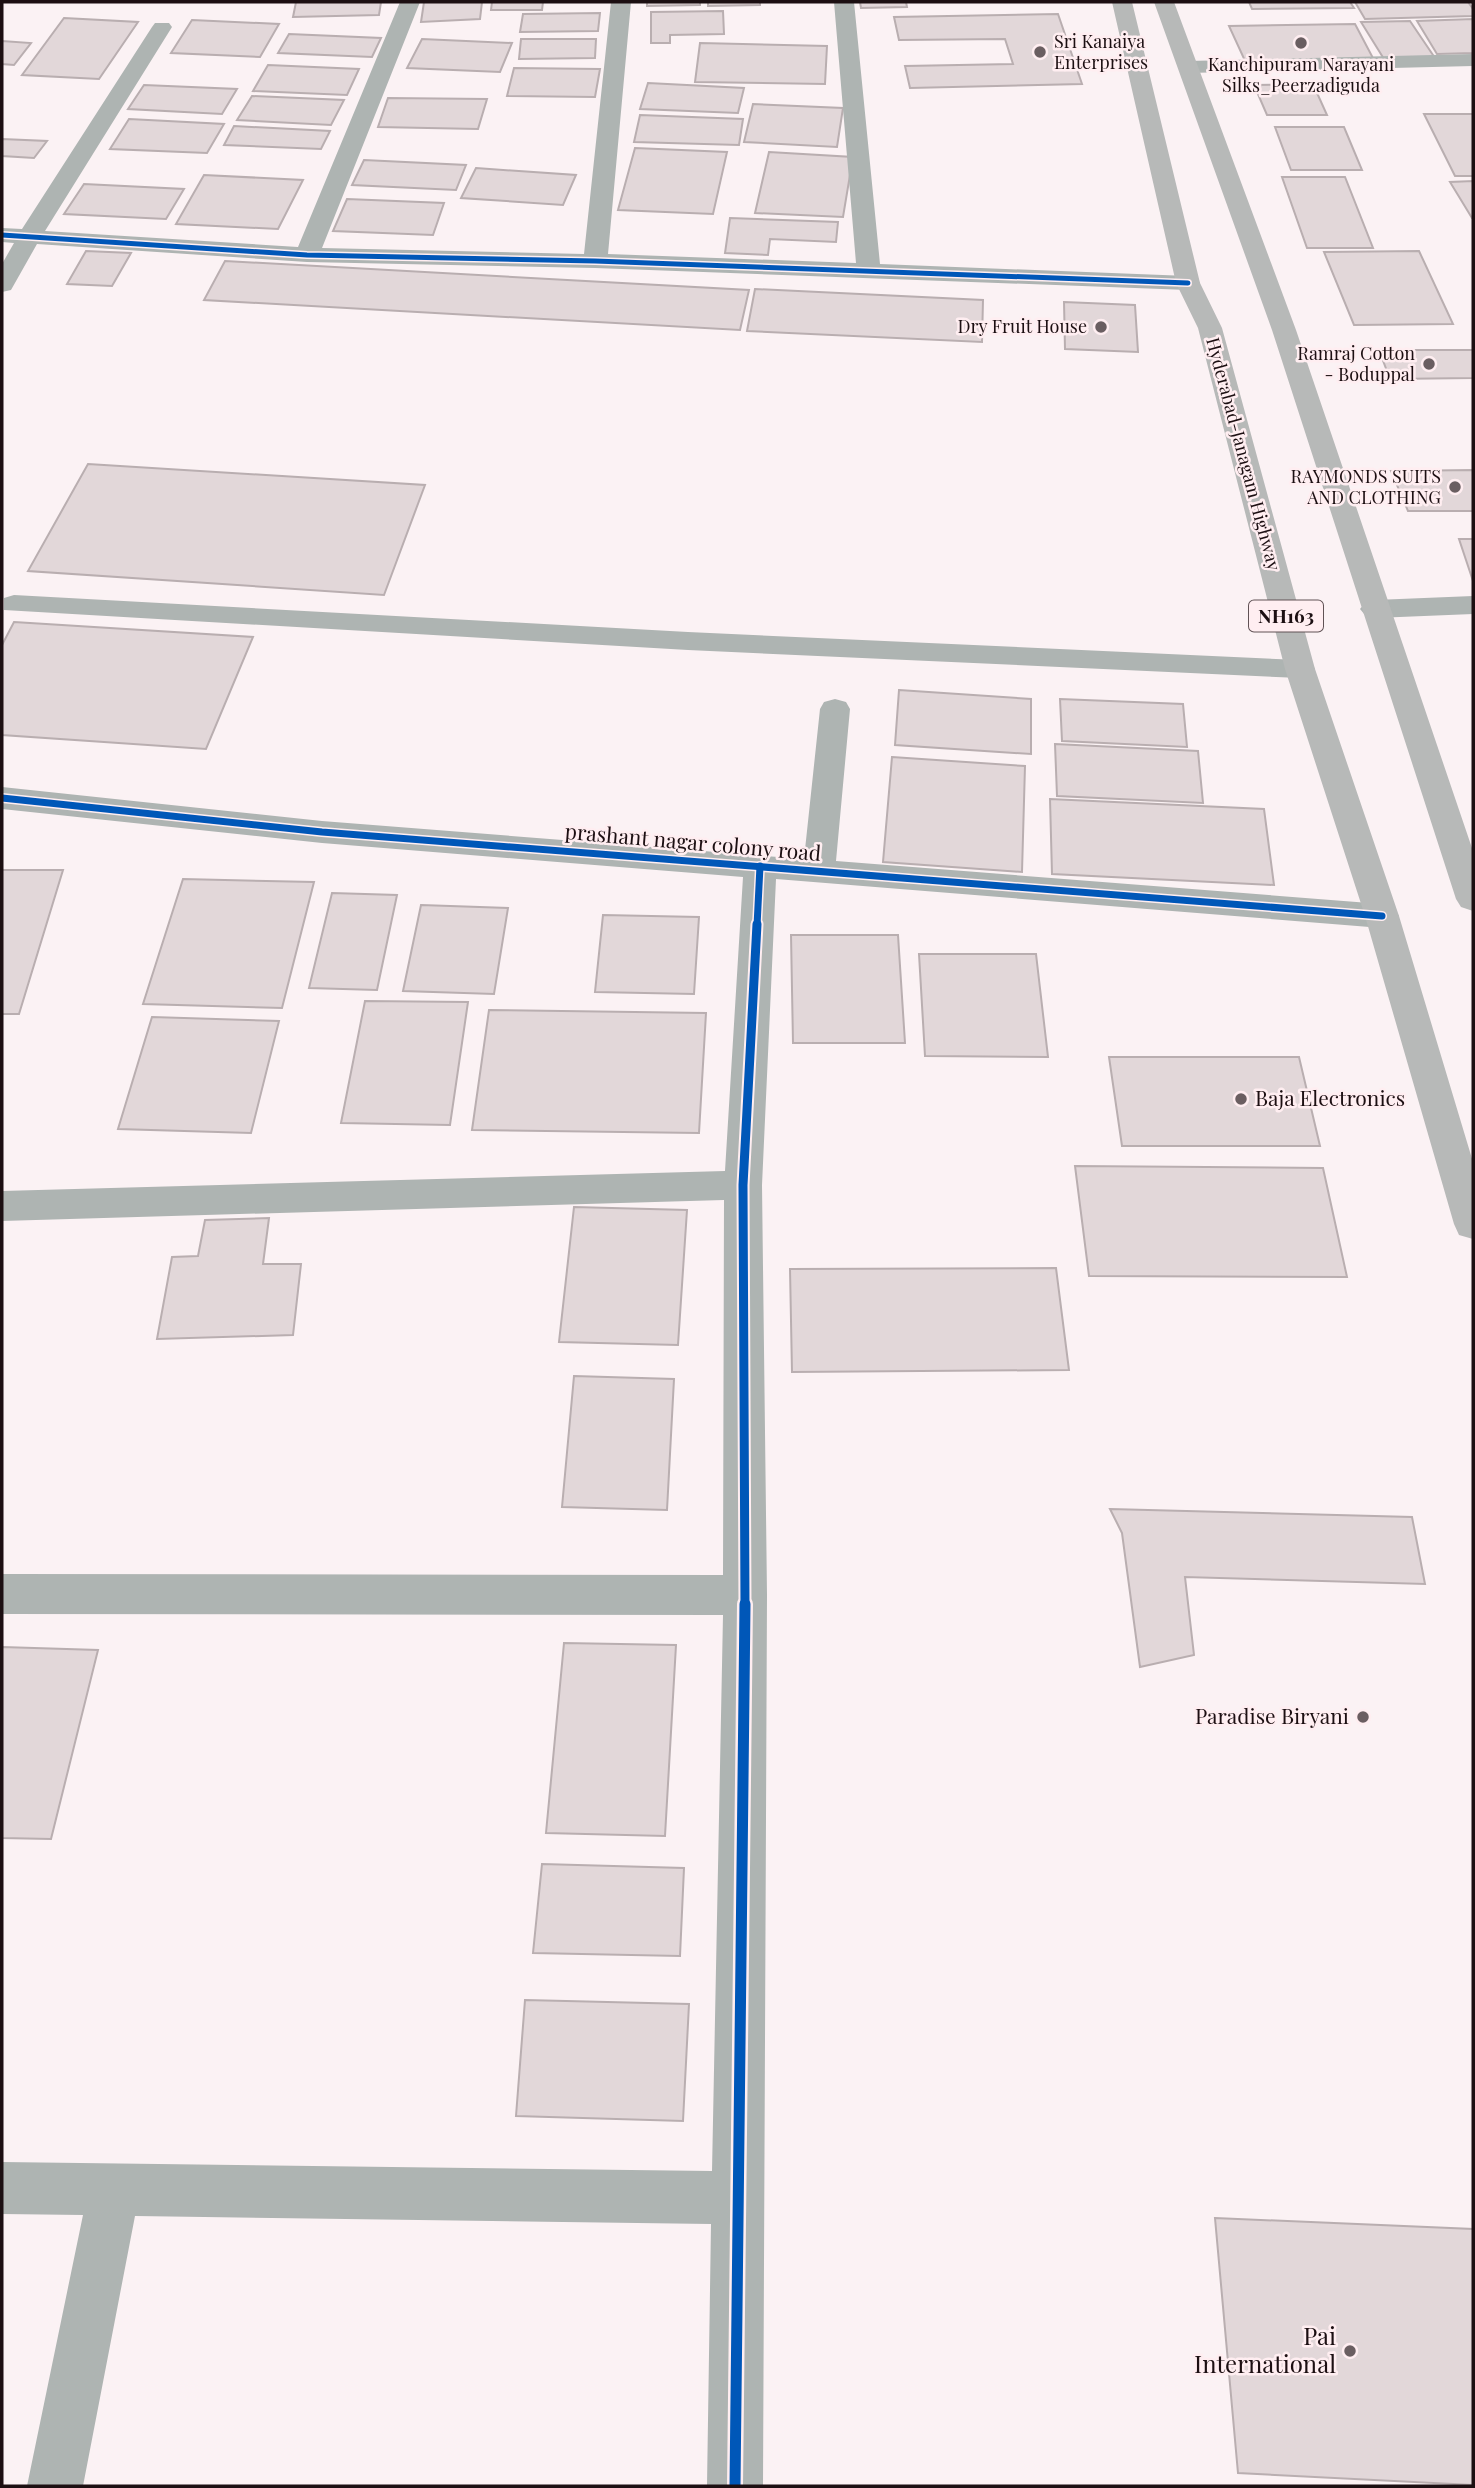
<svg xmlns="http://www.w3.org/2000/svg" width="1475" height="2488" font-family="'Playfair Display',serif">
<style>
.building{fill:#e2d7d9;stroke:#b9aeb0;stroke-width:2}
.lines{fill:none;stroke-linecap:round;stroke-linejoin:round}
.minor{fill:#aeb4b2;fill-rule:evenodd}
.highway{fill:#b7b9b8;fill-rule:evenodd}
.cycleway-far3-casing{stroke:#ffeef1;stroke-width:8}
.cycleway-far2-casing{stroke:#ffeef1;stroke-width:10}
.cycleway-far1-casing{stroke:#ffeef1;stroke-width:13}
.cycleway-casing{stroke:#ffeef1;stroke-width:16}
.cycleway-far3{stroke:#0057b8;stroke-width:5}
.cycleway-far2{stroke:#0057b8;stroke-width:7}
.cycleway-far1{stroke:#0057b8;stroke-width:9}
.cycleway{stroke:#0057b8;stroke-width:11}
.poi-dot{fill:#6a5e61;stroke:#ffeef1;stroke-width:2.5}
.labels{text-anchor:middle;stroke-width:5;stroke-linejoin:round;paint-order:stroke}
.far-poi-label{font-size:18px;fill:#1c0f12;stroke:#ffeef1;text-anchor:end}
.far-street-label{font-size:18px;fill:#1c0f12;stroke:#ffeef1}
.shield{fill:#ffeef1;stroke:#605255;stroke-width:2}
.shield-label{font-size:19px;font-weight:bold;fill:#1c0f12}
.street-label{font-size:21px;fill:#1c0f12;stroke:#ffeef1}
.poi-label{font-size:21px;fill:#1c0f12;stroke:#ffeef1;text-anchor:start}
.near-poi-label{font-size:24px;fill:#1c0f12;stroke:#ffeef1;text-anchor:end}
</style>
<rect width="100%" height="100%" fill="#fbf2f4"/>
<g class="building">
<polygon points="296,2 381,2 379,15 293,17"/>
<polygon points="424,2 482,2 480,19 421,22"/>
<polygon points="492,2 543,2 542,10 491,10"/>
<polygon points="647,2 700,2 700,5 647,6"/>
<polygon points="708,2 760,2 760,5 708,6"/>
<polygon points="860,2 906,2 907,7 861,8"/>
<polygon points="1249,2 1350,2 1354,8 1252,9"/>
<polygon points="1355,2 1468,2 1473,9 1473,16 1365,19"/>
<polygon points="723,11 724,34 670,35 670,43 651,43 651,12"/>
<polygon points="600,13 598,31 520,32 523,14"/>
<polygon points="1058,14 1082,84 910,88 905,66 1013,64 1005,39 899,40 894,17"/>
<polygon points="64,18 138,22 99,79 22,75"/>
<polygon points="1473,19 1473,53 1437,54 1417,21"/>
<polygon points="192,20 279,24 260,57 171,53"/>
<polygon points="1410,21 1435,58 1384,59 1361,22"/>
<polygon points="1355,24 1374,60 1246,63 1229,26"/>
<polygon points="289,34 381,38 372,57 278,53"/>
<polygon points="422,39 512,43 500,72 407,68"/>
<polygon points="521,39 596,39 595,58 519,59"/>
<polygon points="2,41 31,43 14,65 2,64"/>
<polygon points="700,43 827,46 825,84 695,82"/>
<polygon points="268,65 359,69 347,95 253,91"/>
<polygon points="514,68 600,69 595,97 507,96"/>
<polygon points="648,83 744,88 738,113 640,109"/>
<polygon points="1313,84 1327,115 1267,115 1254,85"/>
<polygon points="144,85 237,89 222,114 128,109"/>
<polygon points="252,96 344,100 331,125 237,120"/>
<polygon points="388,98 487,99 478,129 378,127"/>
<polygon points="753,104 843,108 837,147 744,142"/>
<polygon points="1424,114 1473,114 1473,176 1455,176"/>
<polygon points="640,115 743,119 739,145 634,142"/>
<polygon points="129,119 224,124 207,153 110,149"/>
<polygon points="234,126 330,131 321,149 224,145"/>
<polygon points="1275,127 1344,127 1362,170 1291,170"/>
<polygon points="2,139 47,141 34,158 2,156"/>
<polygon points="635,148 727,152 713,214 618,210"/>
<polygon points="769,152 853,157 843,217 755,213"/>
<polygon points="364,160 466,165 456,190 352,185"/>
<polygon points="476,168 576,175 563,205 461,198"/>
<polygon points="204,175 303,180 278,229 176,224"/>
<polygon points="1282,177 1345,177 1373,248 1307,248"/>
<polygon points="1473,181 1473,218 1472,218 1450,182"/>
<polygon points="84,184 184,189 166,219 64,214"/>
<polygon points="347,199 444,203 433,235 333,231"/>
<polygon points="730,218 838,222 836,242 770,239 768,255 725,253"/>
<polygon points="86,251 131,253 112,286 67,284"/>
<polygon points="1419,251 1453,324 1354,325 1324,252"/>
<polygon points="225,261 749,290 740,330 204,300"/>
<polygon points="755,289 983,300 982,342 747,331"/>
<polygon points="1064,302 1135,305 1138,352 1065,349"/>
<polygon points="1379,350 1473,350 1473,378 1390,379"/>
<polygon points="88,464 425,485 384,595 28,571"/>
<polygon points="1473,470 1473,511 1408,511 1391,471"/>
<polygon points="1459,539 1473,539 1473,581"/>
<polygon points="14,622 253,637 206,749 2,735 2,645"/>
<polygon points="899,690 1031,699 1031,754 895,745"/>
<polygon points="1060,699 1183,704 1187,747 1062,741"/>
<polygon points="1055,744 1198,751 1203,803 1057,796"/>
<polygon points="892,757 1025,766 1022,872 883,862"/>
<polygon points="1050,799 1264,809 1274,885 1052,874"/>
<polygon points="2,870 63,870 19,1014 2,1014"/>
<polygon points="183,879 314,882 282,1008 143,1004"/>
<polygon points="332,893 397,895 377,990 309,988"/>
<polygon points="421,905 508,908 494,994 403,991"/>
<polygon points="603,915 699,917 694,994 595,992"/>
<polygon points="791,935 898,935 905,1043 793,1043"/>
<polygon points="919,954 1036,954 1048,1057 925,1056"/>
<polygon points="365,1001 468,1002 450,1125 341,1123"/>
<polygon points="489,1010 706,1013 699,1133 472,1130"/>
<polygon points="152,1017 279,1021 251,1133 118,1129"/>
<polygon points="1109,1057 1299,1057 1320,1146 1122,1146"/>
<polygon points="1075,1166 1323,1168 1347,1277 1089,1276"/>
<polygon points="574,1207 687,1210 678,1345 559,1342"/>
<polygon points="269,1218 263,1264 301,1264 293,1335 157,1339 172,1257 198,1256 205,1220"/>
<polygon points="1056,1268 1069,1370 792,1372 790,1269"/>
<polygon points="574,1376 674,1379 667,1510 562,1507"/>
<polygon points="1110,1509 1412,1517 1425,1584 1185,1577 1194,1655 1140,1667 1122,1533"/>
<polygon points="564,1643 676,1645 665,1836 546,1833"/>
<polygon points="2,1647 98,1650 51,1839 2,1838"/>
<polygon points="542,1864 684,1868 680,1956 533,1953"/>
<polygon points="525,2000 689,2004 683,2121 516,2116"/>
<polygon points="1215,2218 1473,2229 1473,2485 1238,2473"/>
</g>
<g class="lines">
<g class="minor">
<polygon points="400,2 420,2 322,248 584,254 611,2 631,2 608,254 856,263 834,2 854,2 880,264 1188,276 1197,278 1200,283 1197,288 1188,290 595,268 307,262 37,244 11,290 2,292 2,264 14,243 2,242 2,228 22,229 152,27 155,23 169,23 172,27 45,231 298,247"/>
<polygon points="1473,54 1473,66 1188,73 1181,71 1178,67 1181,63 1188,61"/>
<polygon points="14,595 688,632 1300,660 1311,662 1315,669 1311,676 1300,678 688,650 4,610 4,598"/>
<polygon points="1473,596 1473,614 1375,618 1365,615 1360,609 1365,603 1375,600"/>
<polygon points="835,699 846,702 850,709 836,861 1382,904 1394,908 1399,916 1394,924 1382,928 776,879 762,1185 767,1595 763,2486 707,2486 711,2224 135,2216 83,2486 27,2486 83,2215 2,2214 2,2162 712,2171 723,1615 2,1614 2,1574 723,1575 724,1200 2,1221 2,1191 725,1171 743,877 322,843 2,809 2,787 322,821 804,859 820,709 824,702"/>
</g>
<g class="highway">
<polygon points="1112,2 1132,2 1200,283 1222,328 1315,669 1399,916 1473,1162 1473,1239 1459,1235 1454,1224 1365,916 1285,669 1198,328 1176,283"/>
<polygon points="1154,2 1174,2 1296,330 1473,851 1473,911 1461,907 1456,899 1272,330"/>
</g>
<defs>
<polyline id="cycleway-far3" points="2,235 307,255 595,261 1188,283"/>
<g id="cycleway-far2">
<polyline points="2,798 322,832 1382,916"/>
<polyline points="757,926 760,866"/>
</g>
<polyline id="cycleway-far1" points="745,1605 743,1185 757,924"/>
<polyline id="cycleway" points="735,2486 745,1604"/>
</defs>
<use href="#cycleway-far3" class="cycleway-far3-casing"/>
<use href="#cycleway-far2" class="cycleway-far2-casing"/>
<use href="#cycleway-far1" class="cycleway-far1-casing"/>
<use href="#cycleway" class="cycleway-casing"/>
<use href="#cycleway-far3" class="cycleway-far3"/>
<use href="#cycleway-far2" class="cycleway-far2"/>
<use href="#cycleway-far1" class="cycleway-far1"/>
<use href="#cycleway" class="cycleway"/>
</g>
<g class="poi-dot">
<circle cx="1301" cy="43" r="7"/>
<circle cx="1040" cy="52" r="7"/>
<circle cx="1101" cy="327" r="7"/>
<circle cx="1429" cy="364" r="7"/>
<circle cx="1455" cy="487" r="7"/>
<circle cx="1241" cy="1099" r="7"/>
<circle cx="1363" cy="1717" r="7"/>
<circle cx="1350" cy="2351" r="7"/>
</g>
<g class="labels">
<g class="far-poi-label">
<text x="1054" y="48" text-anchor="start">Sri Kanaiya<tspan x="1054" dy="21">Enterprises</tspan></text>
<text x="1301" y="71" text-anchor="middle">Kanchipuram Narayani<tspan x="1301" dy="21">Silks_Peerzadiguda</tspan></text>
<text x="1087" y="333">Dry Fruit House</text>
<text x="1415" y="360">Ramraj Cotton<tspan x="1415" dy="21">- Boduppal</tspan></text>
<text x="1441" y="483">RAYMONDS SUITS<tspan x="1441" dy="21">AND CLOTHING</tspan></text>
</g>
<g class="far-street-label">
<text transform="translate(1243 454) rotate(75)" y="6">Hyderabad-Janagam Highway</text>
</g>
<rect class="shield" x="1249" y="600.5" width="74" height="31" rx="5"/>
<g class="shield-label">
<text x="1286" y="623">NH163</text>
</g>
<g class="street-label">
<text transform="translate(693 843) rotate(5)" y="7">prashant nagar colony road</text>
</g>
<g class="poi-label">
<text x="1255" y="1106">Baja Electronics</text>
<text x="1349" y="1724" text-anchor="end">Paradise Biryani</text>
</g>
<g class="near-poi-label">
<text x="1336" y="2345">Pai<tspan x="1336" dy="28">International</tspan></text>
</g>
</g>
<rect width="1475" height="2488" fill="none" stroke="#1c0f12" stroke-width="7"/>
</svg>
